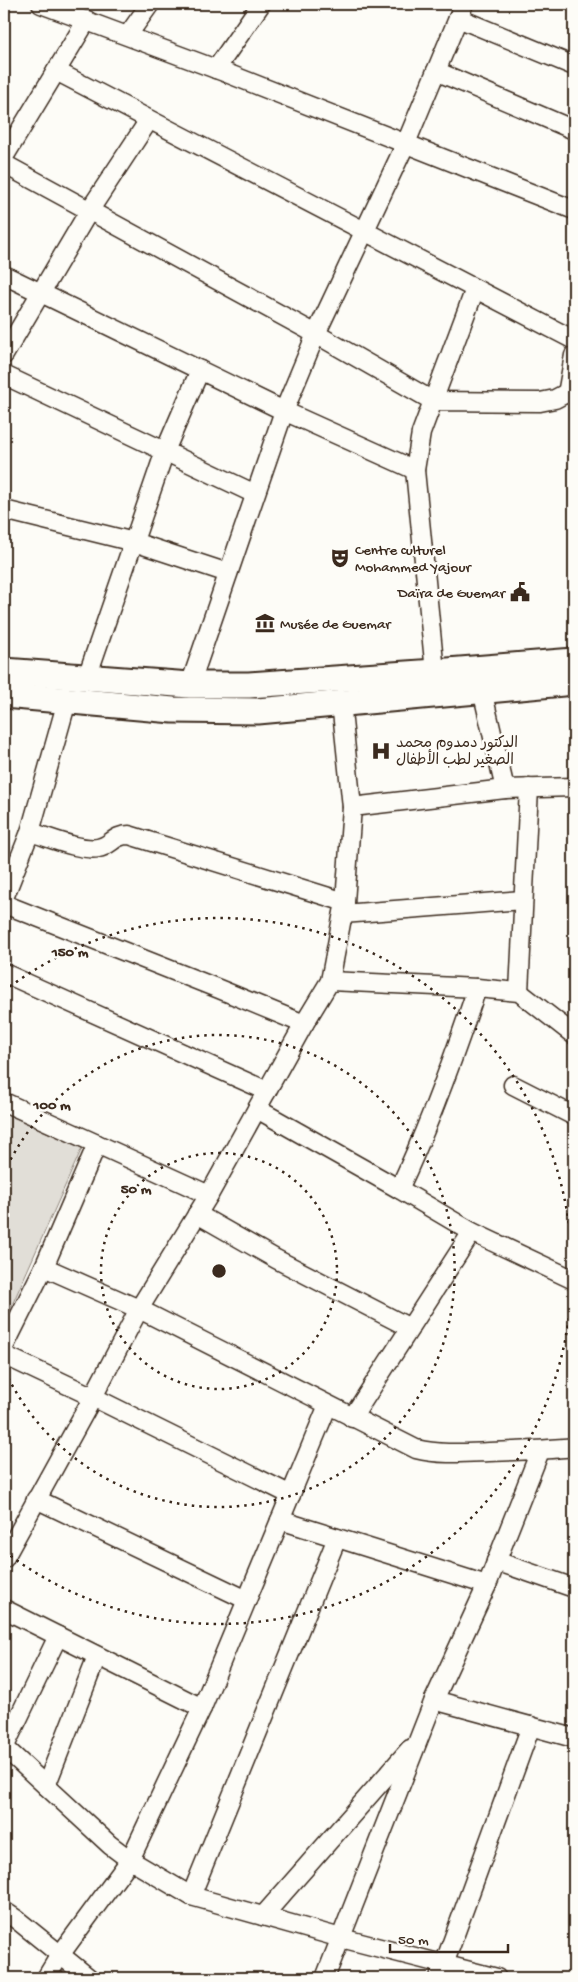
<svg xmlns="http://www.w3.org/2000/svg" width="578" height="1982" font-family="'Gochi Hand','Playpen Sans Arabic',sans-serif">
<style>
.green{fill:#e1ded7;stroke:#8e847a}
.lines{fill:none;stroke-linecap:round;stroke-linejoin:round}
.minor-casing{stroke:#3b2a1e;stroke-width:21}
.highway-casing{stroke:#3b2a1e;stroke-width:29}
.minor{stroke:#fdfcf7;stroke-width:18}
.highway{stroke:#fdfcf7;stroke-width:25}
.ring{fill:none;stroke:#3b2a1e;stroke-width:2.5;stroke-dasharray:2.5 5}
.labels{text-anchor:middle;stroke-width:5;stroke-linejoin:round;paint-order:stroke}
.poi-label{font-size:15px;fill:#3b2a1e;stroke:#fdfcf7;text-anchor:start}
.centre{fill:#3b2a1e;stroke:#fdfcf7;stroke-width:2.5}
.ring-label{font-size:15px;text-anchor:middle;font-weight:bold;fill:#3b2a1e;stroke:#fdfcf7;stroke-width:5;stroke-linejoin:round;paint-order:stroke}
</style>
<rect width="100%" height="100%" fill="#fdfcf7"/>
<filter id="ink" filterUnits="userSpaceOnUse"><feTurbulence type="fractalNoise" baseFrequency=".02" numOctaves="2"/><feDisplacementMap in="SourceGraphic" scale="10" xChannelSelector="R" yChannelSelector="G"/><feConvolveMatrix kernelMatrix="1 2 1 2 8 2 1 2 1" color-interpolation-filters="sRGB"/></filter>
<g filter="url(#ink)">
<polygon class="green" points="4,1113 82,1148 4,1323"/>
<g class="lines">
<defs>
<g id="minor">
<polyline points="41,4 224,72 574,210"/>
<polyline points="458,18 574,66"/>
<polyline points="128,35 150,4"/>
<polyline points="216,69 261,4"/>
<polyline points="56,71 574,340"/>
<polyline points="436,71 574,130"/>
<polyline points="4,157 87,20"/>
<polyline points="4,164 316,334 433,401 475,289"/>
<polyline points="4,275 284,411 316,334 406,143 464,4"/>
<polyline points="4,355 89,211 149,120"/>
<polyline points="4,375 255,494"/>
<polyline points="567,394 574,355"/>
<polyline points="4,510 134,542 228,573"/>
<polyline points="435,672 415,470 421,433 433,401 540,402 555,399 574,389"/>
<polyline points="87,677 165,451 200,370"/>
<polyline points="190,685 284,411 415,470"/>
<polyline points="482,690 505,789"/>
<polyline points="352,807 505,789 574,787"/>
<path d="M30,832C48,837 80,851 98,848C111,846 113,835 129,835L345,902"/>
<polyline points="4,898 30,832 67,701"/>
<polyline points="4,904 219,989 304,1024"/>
<polyline points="343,914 523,900"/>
<polyline points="4,973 267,1091"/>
<polyline points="330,981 477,988 519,992 574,1035"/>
<polyline points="519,992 529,788"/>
<polyline points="513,1085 574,1116"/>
<path d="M4,1102L97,1144L44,1267L139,1309L416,1449C440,1455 464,1453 489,1452C518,1451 546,1450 574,1447"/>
<path d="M257,1109L399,1189C430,1124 454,1057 477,988"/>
<polyline points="97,1144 209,1195"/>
<polyline points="399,1189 472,1232 574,1280"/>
<polyline points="197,1214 276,1259 410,1328"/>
<polyline points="4,1347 44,1267"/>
<polyline points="4,1355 93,1397 291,1495"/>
<polyline points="352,1418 472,1232"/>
<polyline points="540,1451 487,1585 434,1700 574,1738"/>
<polyline points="36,1499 247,1600"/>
<polyline points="280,1520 487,1585"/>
<polyline points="4,1559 93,1397 139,1309 209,1195 304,1024 330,981 345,902 352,807 341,702"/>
<polyline points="496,1561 574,1588"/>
<polyline points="4,1609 202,1708"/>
<polyline points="4,1747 110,1845 130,1860 191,1896 341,1938 497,1978"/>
<polyline points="4,1748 58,1636"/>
<polyline points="46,1786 97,1656"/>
<polyline points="191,1896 337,1538"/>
<polyline points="4,1911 16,1919 89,1978"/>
<polyline points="263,1916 410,1749"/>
<polyline points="46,1978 60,1955 130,1860 202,1708 328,1405"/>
<polyline points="325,1978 434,1700"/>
<polyline points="439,1978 531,1726"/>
</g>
<g id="highway">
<polyline points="4,671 190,685 249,685 435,672 574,661"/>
<polyline points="4,695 173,710 258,711 574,682"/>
</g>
</defs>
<use href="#minor" class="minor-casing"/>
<use href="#highway" class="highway-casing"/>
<use href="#minor" class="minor"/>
<use href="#highway" class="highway"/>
</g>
</g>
<g class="ring">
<circle cx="219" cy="1271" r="118"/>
<path d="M4 1173A236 236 0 1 1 4 1369"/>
<path d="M4 991A353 353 0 1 1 4 1551"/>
</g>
<defs>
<symbol id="theatre-bare" viewBox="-9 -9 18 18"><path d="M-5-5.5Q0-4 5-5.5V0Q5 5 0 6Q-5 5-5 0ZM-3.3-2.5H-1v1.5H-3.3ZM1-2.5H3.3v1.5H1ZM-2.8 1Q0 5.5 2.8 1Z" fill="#3b2a1e" stroke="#fdfcf7" stroke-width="2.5" paint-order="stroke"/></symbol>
<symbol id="civic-bare" viewBox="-9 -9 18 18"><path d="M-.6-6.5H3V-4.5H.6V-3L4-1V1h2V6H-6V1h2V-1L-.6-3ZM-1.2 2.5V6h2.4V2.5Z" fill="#3b2a1e" stroke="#fdfcf7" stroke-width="2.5" paint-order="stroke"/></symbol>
<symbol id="museum-bare" viewBox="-9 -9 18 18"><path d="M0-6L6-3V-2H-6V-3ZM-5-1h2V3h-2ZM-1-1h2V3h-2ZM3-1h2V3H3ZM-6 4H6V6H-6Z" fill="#3b2a1e" stroke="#fdfcf7" stroke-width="2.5" paint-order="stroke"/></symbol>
<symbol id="hospital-bare" viewBox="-9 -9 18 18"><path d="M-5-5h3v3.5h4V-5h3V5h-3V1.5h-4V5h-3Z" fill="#3b2a1e" stroke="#fdfcf7" stroke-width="2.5" paint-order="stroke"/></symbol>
</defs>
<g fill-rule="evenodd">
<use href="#theatre-bare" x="326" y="544" width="28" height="28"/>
<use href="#civic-bare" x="506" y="578" width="28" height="28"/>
<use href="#museum-bare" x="251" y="609" width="28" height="28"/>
<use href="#hospital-bare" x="367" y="737" width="28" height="28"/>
</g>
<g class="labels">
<g class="poi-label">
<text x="355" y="554">Centre culturel<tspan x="355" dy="17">Mohammed Yajour</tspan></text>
<text x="505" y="597" text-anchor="end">Daïra de Guemar</text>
<text x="280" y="628">Musée de Guemar</text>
<text x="396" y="747">الدكتور دمدوم محمد<tspan x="396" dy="17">الصغير لطب الأطفال</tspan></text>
</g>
</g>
<circle cx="219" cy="1271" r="8" class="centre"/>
<g class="ring-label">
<text x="70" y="956">150 m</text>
<text x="52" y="1109">100 m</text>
<text x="136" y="1193">50 m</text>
</g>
<rect width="578" height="1982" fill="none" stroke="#fdfcf7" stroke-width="20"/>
<rect x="10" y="10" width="558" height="1962" fill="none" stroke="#3b2a1e" stroke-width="2" filter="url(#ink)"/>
<path d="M390 1944v8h118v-8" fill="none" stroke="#3b2a1e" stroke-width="2.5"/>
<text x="398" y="1944" font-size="15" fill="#3b2a1e" stroke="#fdfcf7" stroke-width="4" paint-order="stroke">50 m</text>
</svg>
